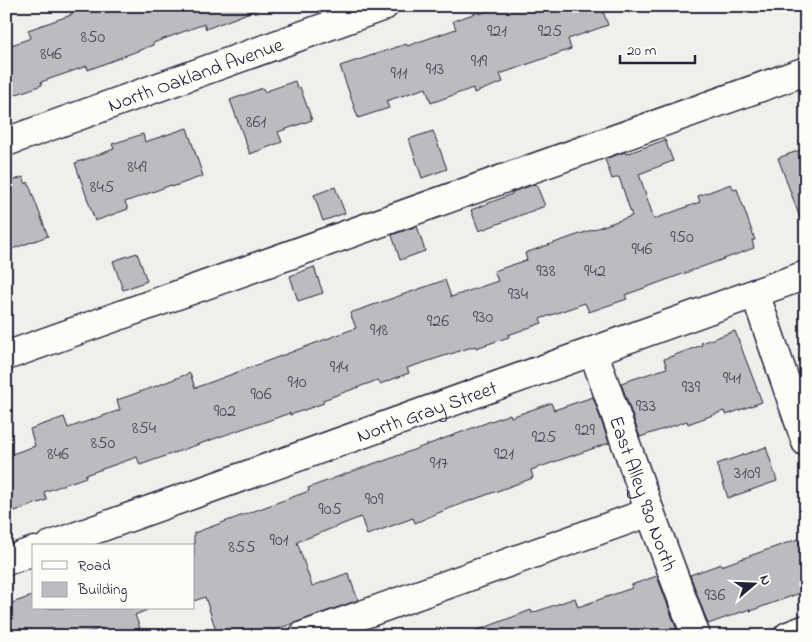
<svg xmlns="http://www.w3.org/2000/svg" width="812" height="642" font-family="'Indie Flower',sans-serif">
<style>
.building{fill:#bcbcc0;stroke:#22223b}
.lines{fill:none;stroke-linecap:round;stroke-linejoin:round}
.minor-casing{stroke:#22223b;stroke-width:31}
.minor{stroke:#fdfcf7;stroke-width:28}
.labels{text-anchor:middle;stroke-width:4;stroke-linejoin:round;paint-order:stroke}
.number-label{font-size:18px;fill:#48485c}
.street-label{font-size:20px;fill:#22223b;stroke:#fdfcf7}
</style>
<rect width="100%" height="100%" fill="#f0efec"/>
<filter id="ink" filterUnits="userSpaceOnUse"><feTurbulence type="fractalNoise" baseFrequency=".02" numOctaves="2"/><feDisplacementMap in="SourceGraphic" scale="10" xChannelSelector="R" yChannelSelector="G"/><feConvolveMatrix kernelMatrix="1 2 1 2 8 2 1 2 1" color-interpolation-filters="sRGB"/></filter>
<g filter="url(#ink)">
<g class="building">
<polygon points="92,6 102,6 104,13 122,6 261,6 261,8 206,29 204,24 153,43 153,45 88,70 87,66 41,82 42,85 6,98 6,47 31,38 28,30 71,15 70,14"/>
<polygon points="503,6 601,6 608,25 568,39 571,49 500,74 503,82 474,93 473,88 431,103 426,88 386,101 389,108 358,118 340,66 406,44 407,46 456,29 453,21 479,12 479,14"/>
<polygon points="295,81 297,88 300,87 312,120 278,132 282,142 250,154 230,100 263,88 264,92"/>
<polygon points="187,128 203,176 172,187 171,185 125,202 128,209 95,221 75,163 114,149 112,144 143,134 145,142"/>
<polygon points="433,131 447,169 422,178 409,139"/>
<polygon points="665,140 673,161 639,174 654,219 700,202 698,196 731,184 734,190 737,189 755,240 752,240 754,248 625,295 627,299 589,312 585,303 540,319 542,323 508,335 509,337 476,348 475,346 407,368 409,373 380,384 378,380 323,400 324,403 290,415 290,413 256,425 256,424 140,465 137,457 85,475 86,477 44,492 47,500 6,514 6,456 35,446 30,429 64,417 68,428 120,410 117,400 151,388 190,373 195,388 356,328 350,313 445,280 451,297 498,281 494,271 527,260 525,253 632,216 619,177 612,179 605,159 625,152 626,154"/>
<polygon points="806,148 806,225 803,226 778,158"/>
<polygon points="23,177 26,184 28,182 48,236 12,249 6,233 6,183"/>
<polygon points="536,184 545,206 479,231 471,210 512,194 512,192"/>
<polygon points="335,187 345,213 323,221 314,195"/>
<polygon points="417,226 425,251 400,260 392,235"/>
<polygon points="137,253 147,281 123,290 113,261"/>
<polygon points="314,267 323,293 298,301 290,276"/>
<polygon points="735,331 762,402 726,415 724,411 688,424 687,421 640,437 621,383 667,368 664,359 702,345 701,343"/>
<polygon points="593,397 609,443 531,470 533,478 445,510 415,523 413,518 367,535 361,517 297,542 312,586 348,573 358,600 258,636 218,636 205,597 194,601 194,533 309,491 308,488 345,474 381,461 381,462 510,414 511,417 551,403 554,410"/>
<polygon points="766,447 777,481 728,498 717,464"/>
<polygon points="798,539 806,561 806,591 750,611 750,609 708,624 690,575 721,564 721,566"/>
<polygon points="657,576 678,633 670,636 469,636 468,634 531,610 532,613 575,598 578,607 632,588 631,585"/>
<polygon points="32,596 34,601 34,608 147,608 147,610 135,615 140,628 117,636 104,636 101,628 80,636 6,636 6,605"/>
</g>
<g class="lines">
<defs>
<g id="minor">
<path id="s1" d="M6,142L384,6"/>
<polyline points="755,293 806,442"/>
<path id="s2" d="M593,351L650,512L696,636"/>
<polyline points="6,356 806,71"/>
<path id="s3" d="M49,546L806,275"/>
<polyline points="6,561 34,551"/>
<polyline points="303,636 650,512"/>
<polyline points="788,636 806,629"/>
</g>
</defs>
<use href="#minor" class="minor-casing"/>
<use href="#minor" class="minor"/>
</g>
</g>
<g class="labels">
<g class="number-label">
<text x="497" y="36">921</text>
<text x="550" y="36">925</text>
<text x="93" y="42">850</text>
<text x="51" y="59">846</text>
<text x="479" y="66">919</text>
<text x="435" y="74">913</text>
<text x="399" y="78">911</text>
<text x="256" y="127">861</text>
<text x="137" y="172">849</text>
<text x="102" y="192">845</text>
<text x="682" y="242">950</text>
<text x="642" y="254">946</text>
<text x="546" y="276">938</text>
<text x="595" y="276">942</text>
<text x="518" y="299">934</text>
<text x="483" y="322">930</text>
<text x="438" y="326">926</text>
<text x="379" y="335">918</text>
<text x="339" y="372">914</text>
<text x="732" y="383">941</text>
<text x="297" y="387">910</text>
<text x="691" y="392">939</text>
<text x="261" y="399">906</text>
<text x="646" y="411">933</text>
<text x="225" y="416">902</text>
<text x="144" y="433">854</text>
<text x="585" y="435">929</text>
<text x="544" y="442">925</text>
<text x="103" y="448">850</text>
<text x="58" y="459">846</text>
<text x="504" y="459">921</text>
<text x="439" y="468">917</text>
<text x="747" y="478">3109</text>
<text x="374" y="504">909</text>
<text x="330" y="514">905</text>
<text x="279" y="545">901</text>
<text x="242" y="552">855</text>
<text x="715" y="600">936</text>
</g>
<g class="street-label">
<text dy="7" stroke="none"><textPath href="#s1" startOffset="201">North Oakland Avenue</textPath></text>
<text dy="7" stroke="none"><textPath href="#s3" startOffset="401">North Gray Street</textPath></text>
<text dy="7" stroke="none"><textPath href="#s2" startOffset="151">East Alley 930 North</textPath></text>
</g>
</g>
<rect width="812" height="642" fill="none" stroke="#fdfcf7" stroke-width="25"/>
<rect x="12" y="12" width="787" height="617" fill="none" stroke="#22223b" stroke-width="2" filter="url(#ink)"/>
<rect x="32" y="544" width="162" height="65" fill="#fdfcf7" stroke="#a5a5ac"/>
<rect x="42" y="561" width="25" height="8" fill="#fdfcf7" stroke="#a5a5ac"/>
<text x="78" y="570" font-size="15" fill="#22223b">Road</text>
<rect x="42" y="582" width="25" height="15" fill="#bcbcc0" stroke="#a5a5ac"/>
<text x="78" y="594" font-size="15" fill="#22223b">Building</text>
<g transform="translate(754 584) rotate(71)" stroke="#fdfcf7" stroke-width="4" paint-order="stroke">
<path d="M0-4L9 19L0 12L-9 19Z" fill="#22223b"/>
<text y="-8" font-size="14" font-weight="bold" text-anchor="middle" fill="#22223b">N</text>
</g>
<path d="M620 55v8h75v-8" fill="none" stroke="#22223b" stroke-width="2.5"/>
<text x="627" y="55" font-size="15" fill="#22223b" stroke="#fdfcf7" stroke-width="4" paint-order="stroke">20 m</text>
</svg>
